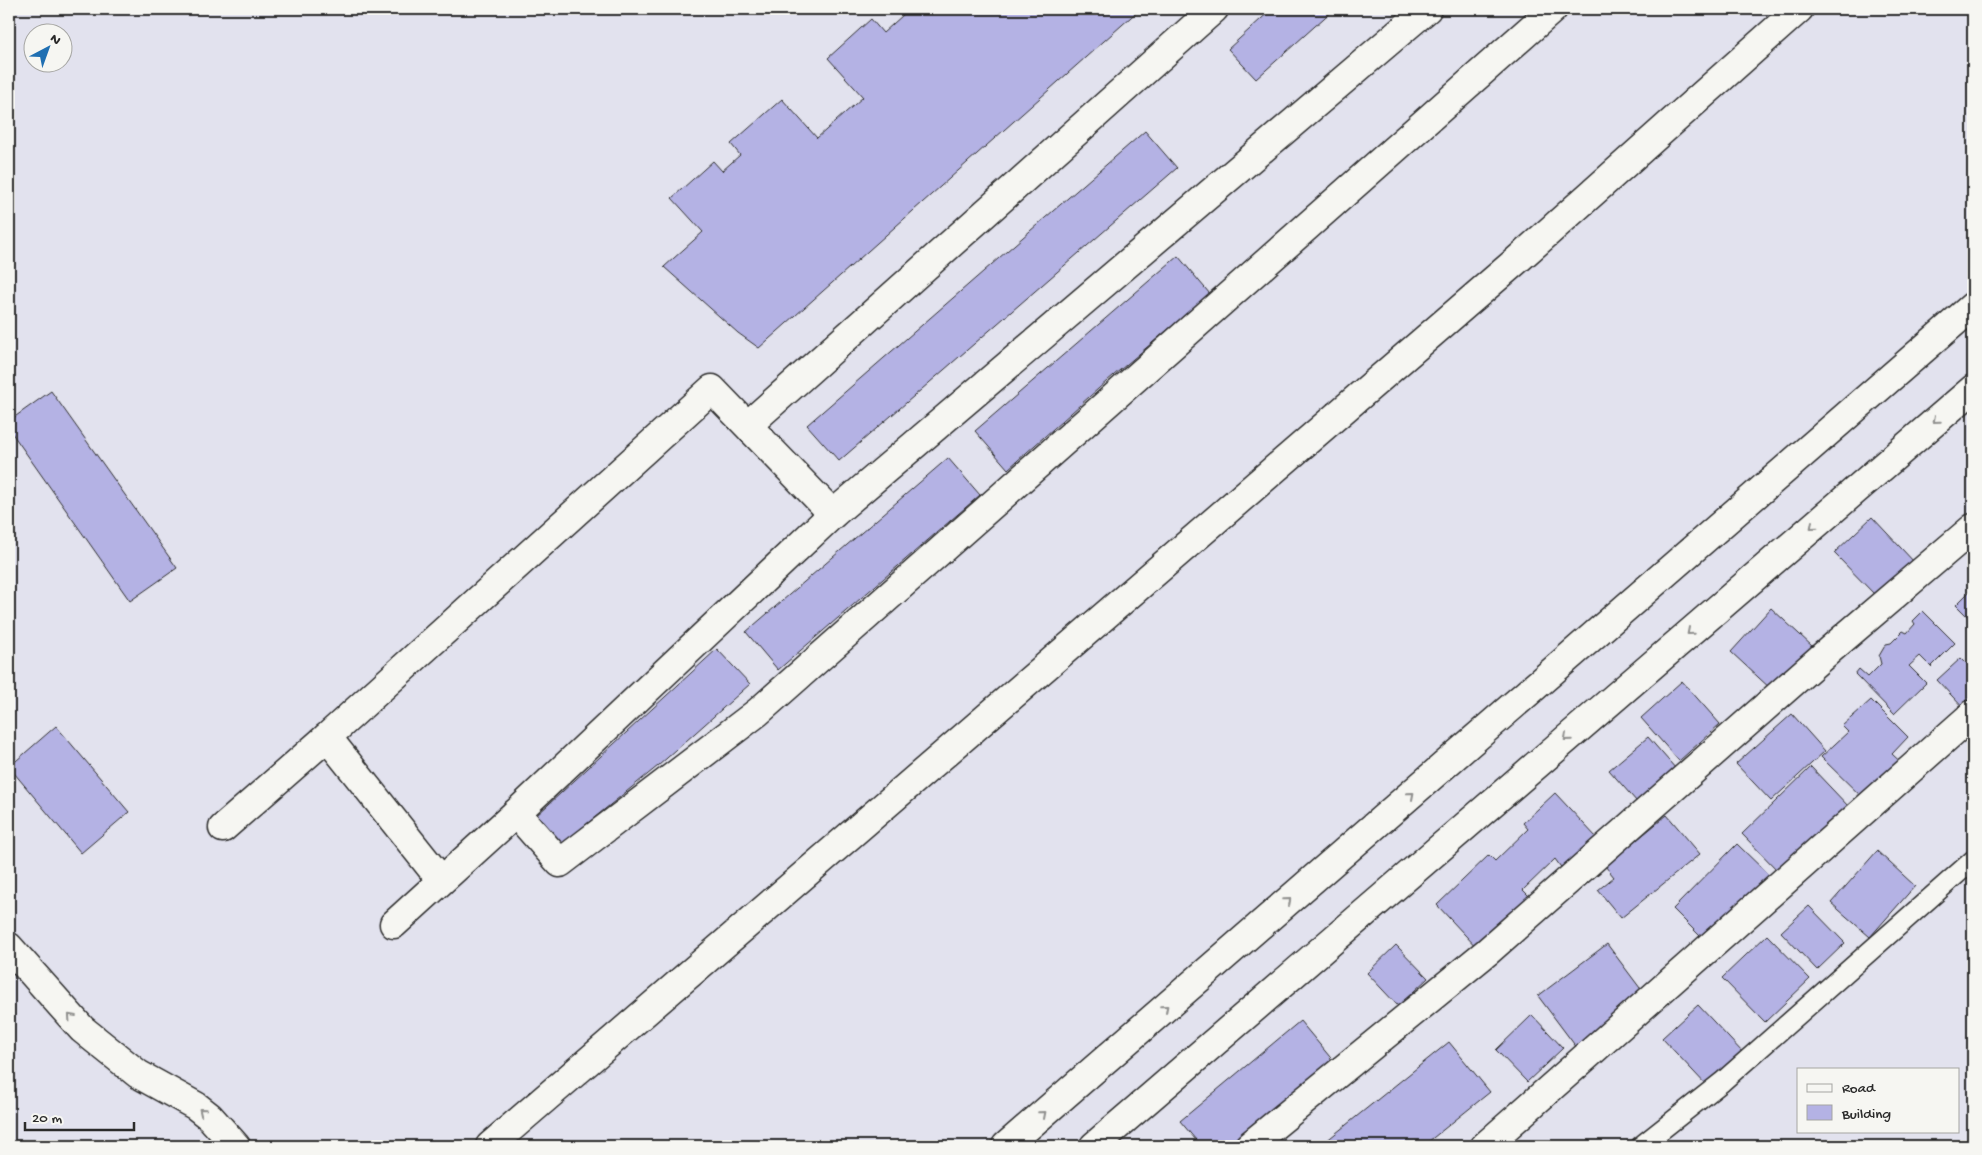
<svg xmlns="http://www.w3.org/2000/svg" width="1982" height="1155" font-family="'Gochi Hand',sans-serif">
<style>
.building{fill:#b4b2e4;stroke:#2b2b2b}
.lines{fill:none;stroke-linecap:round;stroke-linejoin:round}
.service-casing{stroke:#2b2b2b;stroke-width:22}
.minor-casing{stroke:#2b2b2b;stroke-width:31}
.service{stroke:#f6f6f2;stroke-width:19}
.minor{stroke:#f6f6f2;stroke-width:28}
.oneway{stroke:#90908e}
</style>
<rect width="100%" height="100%" fill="#e2e2ee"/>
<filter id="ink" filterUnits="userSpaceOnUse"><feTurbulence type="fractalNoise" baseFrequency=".02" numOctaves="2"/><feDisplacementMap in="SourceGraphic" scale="10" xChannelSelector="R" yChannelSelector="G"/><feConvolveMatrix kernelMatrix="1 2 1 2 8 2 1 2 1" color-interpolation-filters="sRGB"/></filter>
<g filter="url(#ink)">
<g class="building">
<polygon points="898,9 1140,9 759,348 738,333 664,267 703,232 672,198 713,161 722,171 740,155 731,144 782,99 817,138 863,97 828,58 871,19 883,33 903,15"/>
<polygon points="1272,9 1334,9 1256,79 1228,49"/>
<polygon points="1145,131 1177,168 839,461 807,425"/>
<polygon points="1178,256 1210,294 1107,381 1008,469 975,431"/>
<polygon points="51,391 177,568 130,601 9,429 9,421"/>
<polygon points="948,458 980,495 778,670 746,632"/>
<polygon points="1872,517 1915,563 1878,598 1834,553"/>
<polygon points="1973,588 1973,622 1956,605"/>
<polygon points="1771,608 1813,647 1772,690 1731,652"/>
<polygon points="1923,611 1955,643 1931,667 1920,656 1909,666 1926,683 1894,714 1855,674 1859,669 1868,677 1881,664 1879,656 1886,644 1891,643 1903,631 1907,633 1915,624 1913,621"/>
<polygon points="717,649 750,684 658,766 562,844 536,816"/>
<polygon points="1961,658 1973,670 1973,706 1967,712 1937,680"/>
<polygon points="1682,681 1720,724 1679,761 1641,718"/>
<polygon points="1871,700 1908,737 1892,754 1907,768 1870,805 1821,757 1848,732 1842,726"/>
<polygon points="1792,714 1825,751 1771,801 1736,764"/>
<polygon points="56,726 129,812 81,853 9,767"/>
<polygon points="1648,737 1683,777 1644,810 1609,770"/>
<polygon points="1811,767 1850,808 1782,875 1742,834"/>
<polygon points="1555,793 1597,838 1563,870 1555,859 1523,890 1532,899 1479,950 1437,905 1489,855 1495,861 1528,829 1523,823"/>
<polygon points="1667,815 1700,854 1621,918 1598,890 1614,877 1605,866"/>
<polygon points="1737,844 1772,878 1708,944 1673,909"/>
<polygon points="1877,851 1915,886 1870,937 1831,903"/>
<polygon points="1809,906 1845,943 1817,970 1781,932"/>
<polygon points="1767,935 1810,979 1765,1022 1722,978"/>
<polygon points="1607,944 1646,996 1577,1048 1538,996"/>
<polygon points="1396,945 1428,978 1398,1006 1367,973"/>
<polygon points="1698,1005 1744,1054 1708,1087 1662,1038"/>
<polygon points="1532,1015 1563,1048 1527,1082 1496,1050"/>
<polygon points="1300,1021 1335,1063 1235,1146 1201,1146 1180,1121"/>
<polygon points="1449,1042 1490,1092 1423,1146 1320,1146"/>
</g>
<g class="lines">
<defs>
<polyline id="service" points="1641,1146 1722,1082 1973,860"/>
<g id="minor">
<polyline points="748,425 1214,9"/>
<polyline points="327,737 712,389 833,514"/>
<polyline points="516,813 560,863 758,712 1553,9"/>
<polyline points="223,828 327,737 441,880"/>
<polyline points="394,924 516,813 833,514 1427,9"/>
<polyline points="9,947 82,1029 138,1074 196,1106 210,1117 236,1146"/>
<polyline points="490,1146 1516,261 1799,9"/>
<polyline points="1006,1146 1973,306"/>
<polyline points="1094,1146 1973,389"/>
<polyline points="1249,1146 1487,952 1831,649 1973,528"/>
<polyline points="1485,1146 1973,714"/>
</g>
</defs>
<use href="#service" class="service-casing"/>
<use href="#minor" class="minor-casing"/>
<use href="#service" class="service"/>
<use href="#minor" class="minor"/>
</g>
<defs><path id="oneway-chevron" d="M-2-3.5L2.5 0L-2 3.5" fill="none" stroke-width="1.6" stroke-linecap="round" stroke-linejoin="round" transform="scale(1.25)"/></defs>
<g class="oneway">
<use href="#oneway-chevron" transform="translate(1936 420) rotate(139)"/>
<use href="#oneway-chevron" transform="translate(1813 526) rotate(139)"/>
<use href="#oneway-chevron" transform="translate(1690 632) rotate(139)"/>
<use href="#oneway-chevron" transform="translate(1567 738) rotate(139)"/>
<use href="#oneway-chevron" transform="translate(1411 795) rotate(-41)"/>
<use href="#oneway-chevron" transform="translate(1288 901) rotate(-41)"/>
<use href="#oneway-chevron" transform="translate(1165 1008) rotate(-41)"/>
<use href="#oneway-chevron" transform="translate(71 1017) rotate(-132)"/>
<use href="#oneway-chevron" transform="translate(202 1111) rotate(-141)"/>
<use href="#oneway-chevron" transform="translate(1043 1114) rotate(-41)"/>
</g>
</g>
<rect width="1982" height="1155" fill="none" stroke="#f6f6f2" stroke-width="30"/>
<rect x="15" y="15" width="1952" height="1125" fill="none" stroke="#2b2b2b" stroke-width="2" filter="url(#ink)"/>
<rect x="1797" y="1068" width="162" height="65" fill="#f6f6f2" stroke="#a5a5a2"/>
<rect x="1807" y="1084" width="25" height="8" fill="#f6f6f2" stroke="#a5a5a2"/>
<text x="1842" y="1092" font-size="15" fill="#2b2b2b">Road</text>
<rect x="1807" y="1105" width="25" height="15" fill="#b4b2e4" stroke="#a5a5a2"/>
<text x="1842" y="1118" font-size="15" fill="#2b2b2b">Building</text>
<g transform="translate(48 48) rotate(41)"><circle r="24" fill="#f6f6f2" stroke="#a5a5a2"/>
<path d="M0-4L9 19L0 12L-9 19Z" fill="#1f6fb2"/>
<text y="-8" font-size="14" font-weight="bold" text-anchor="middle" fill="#2b2b2b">N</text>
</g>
<path d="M25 1122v8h109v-8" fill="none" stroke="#2b2b2b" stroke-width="2.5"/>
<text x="32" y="1122" font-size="15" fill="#2b2b2b" stroke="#f6f6f2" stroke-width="4" paint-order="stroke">20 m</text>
</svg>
